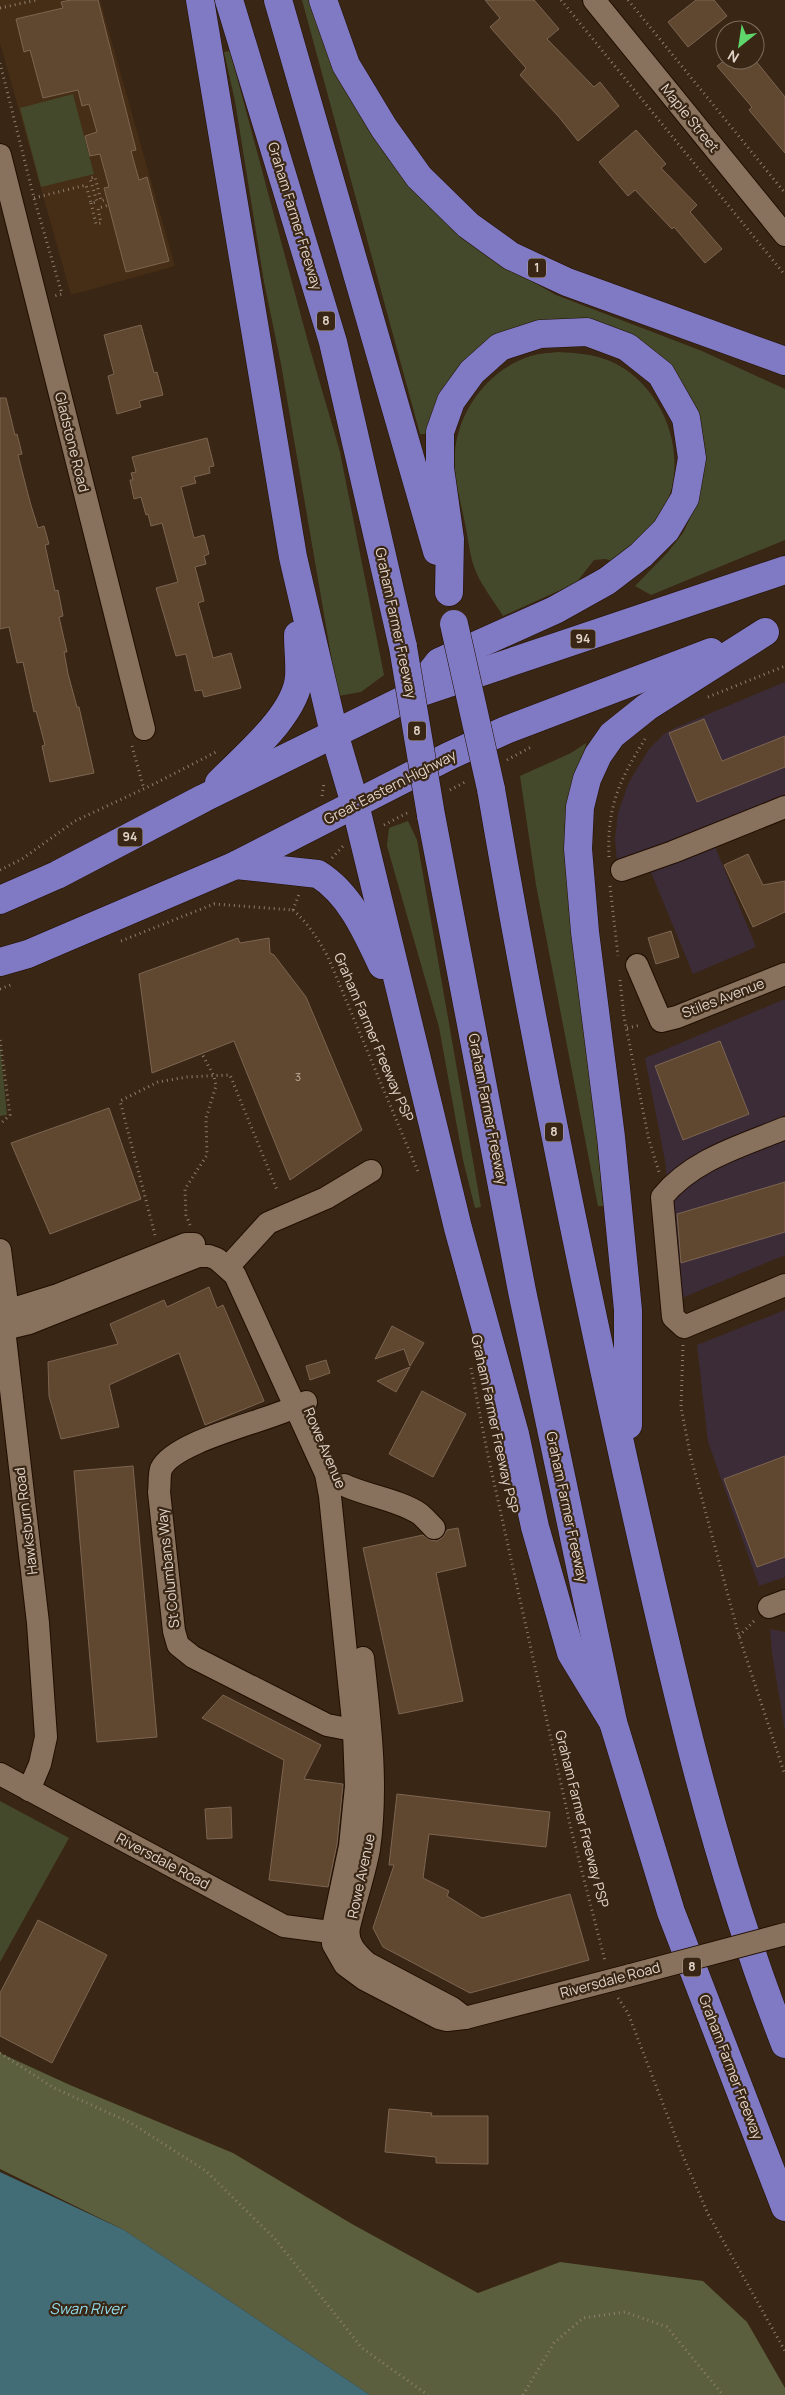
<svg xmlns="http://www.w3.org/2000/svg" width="785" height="2395" font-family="Manrope,sans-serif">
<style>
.industrial{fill:#3c2c38}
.built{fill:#462d15}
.green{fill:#45492b}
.forest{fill:#5b5f3e}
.water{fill:#426d76}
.building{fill:#60472f;stroke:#7c6552}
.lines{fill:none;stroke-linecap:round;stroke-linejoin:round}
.minor-casing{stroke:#200e00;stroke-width:24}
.highway-casing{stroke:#200e00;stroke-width:29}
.path{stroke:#8e7e6f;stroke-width:3;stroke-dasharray:1 4;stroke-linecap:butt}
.minor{stroke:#89725d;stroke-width:22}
.highway{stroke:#8079c3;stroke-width:28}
.minor-bridge-casing{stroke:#200e00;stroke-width:24;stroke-linecap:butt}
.highway-bridge-casing{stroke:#200e00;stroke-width:29;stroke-linecap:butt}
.minor-bridge{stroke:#89725d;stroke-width:22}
.highway-bridge{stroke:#8079c3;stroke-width:28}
.labels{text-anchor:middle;stroke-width:4.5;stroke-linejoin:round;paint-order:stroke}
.number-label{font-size:11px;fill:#c1b1a2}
.shield{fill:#392614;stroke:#afa093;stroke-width:1}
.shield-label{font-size:12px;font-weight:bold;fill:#e1d4c9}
.street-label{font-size:14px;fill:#e1d4c9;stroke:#392614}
.water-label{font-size:15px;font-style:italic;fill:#8fddee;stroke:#392614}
</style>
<rect width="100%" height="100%" fill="#392614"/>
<g class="industrial">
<polygon points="785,682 785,815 714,844 756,947 693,974 650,870 619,883 615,839 618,813 628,784 649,749 664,734 675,728"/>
<polygon points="785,999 785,1255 677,1300 667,1209 666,1166 645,1058"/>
<polygon points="785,1310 785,1577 759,1586 708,1442 697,1345"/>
<polygon points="770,1629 785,1632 785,1731 772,1653"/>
</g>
<polygon class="built" points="0,0 100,0 175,266 71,295 0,43"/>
<g class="green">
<polygon points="302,0 319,0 338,55 505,266 556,295 702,351 785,389 785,540 651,595 635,586 668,552 683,533 699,499 702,479 704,456 669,369 526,326 428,434 420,434"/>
<polygon points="230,51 308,342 340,452 384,675 361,692 338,696 281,364 264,282 235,101 224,52"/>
<polygon points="73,94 94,174 41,187 20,108"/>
<path d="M558,352C576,353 593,354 610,361C661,383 689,450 667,502C656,526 635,545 618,564L606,559L594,560L576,583L503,616C494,601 480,584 474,567C469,552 468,535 464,519C461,503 456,486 455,470C450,421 484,370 531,356C540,353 549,353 558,352Z"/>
<polygon points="586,743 571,816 584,997 603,1206 598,1206 536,885 520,776 571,753"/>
<polygon points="408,821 417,840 481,1207 475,1208 463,1160 439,1027 387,846 389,828"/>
<polygon points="0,1045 7,1115 0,1116"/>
<polygon points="0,1801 69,1838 0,1962"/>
</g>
<polygon class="forest" points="0,2053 70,2085 233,2153 352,2224 478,2293 560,2262 703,2281 747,2322 785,2388 785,2395 370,2395 124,2230 0,2169"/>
<polygon class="water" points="0,2172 124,2230 370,2395 0,2395"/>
<g class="building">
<polygon points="71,0 98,0 136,150 131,151 139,180 147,177 169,261 126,272 104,188 109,187 100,154 90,156 85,136 97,132 89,104 82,106 78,90 43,98 30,50 24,52 16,19 63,8 61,2"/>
<polygon points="485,0 534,0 559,29 547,39 594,87 600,82 619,106 578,141 559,117 520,75 526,68 490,27 500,18"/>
<polygon points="696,0 714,0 727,16 688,47 668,22"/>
<polygon points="725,60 755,60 785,97 785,153 749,110 752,107 717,66"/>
<polygon points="636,130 666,164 661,168 697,205 690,212 722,249 705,263 674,227 672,229 635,190 628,196 599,162"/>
<polygon points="141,325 154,373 157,372 163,395 139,401 141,407 117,414 108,376 114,374 104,335"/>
<polygon points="0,398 6,398 15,435 17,434 22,454 18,455 30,502 38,528 44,526 49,544 45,545 55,591 58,590 63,616 59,617 67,652 64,652 68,674 77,707 79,707 94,773 50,782 42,746 45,745 36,711 34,712 23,662 17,663 9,627 0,629"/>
<polygon points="207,438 214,466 209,467 210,473 194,477 196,483 181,487 194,538 204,535 209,554 204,556 206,564 195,567 204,601 198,603 213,658 231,653 241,688 204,697 202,690 195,691 186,654 176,656 156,588 178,582 162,523 151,526 148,514 146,515 141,497 134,499 130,480 133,480 131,473 136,472 132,457"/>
<polygon points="704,719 722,761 785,736 785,767 697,802 669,733"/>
<polygon points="748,854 763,885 785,881 785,912 753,927 724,865"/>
<polygon points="671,931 679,957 656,964 648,938"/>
<polygon points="238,938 240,943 269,938 270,953 274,955 306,997 362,1130 290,1180 234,1041 152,1073 139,974"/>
<polygon points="720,1041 749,1114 683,1140 655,1066"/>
<polygon points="109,1108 141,1199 50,1234 11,1143"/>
<polygon points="785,1182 785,1232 681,1263 677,1214"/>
<polygon points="209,1287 217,1308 223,1305 264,1401 205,1425 179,1353 109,1385 119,1427 61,1439 49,1396 48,1362 118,1344 110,1324 164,1300 167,1307"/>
<polygon points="392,1326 424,1343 410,1366 404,1349 375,1359"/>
<polygon points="326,1360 330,1373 310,1380 306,1366"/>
<polygon points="410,1367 396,1392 377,1381"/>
<polygon points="422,1391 466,1414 433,1477 389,1454"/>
<polygon points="785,1456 785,1557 757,1567 724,1479"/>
<polygon points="133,1466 157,1737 97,1742 74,1471"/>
<polygon points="458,1528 466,1566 436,1573 463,1701 399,1714 363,1548 423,1535 430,1540 437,1541 443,1537 447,1530"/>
<polygon points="223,1695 321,1745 304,1779 343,1784 337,1844 328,1887 269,1880 284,1760 202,1718"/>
<polygon points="397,1794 550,1812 546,1847 429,1834 423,1878 449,1891 447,1896 482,1918 570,1894 589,1960 470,1993 383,1947 373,1928 394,1865 389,1865"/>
<polygon points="231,1807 232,1838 207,1839 205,1809"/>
<polygon points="38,1920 107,1955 52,2063 0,2036 0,1993"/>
<polygon points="389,2109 432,2113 431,2116 488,2116 488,2164 436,2163 436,2157 385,2152"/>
</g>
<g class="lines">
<defs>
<g id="minor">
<polyline points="594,0 785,235"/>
<polyline points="0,155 144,729"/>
<polyline points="622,870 673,852 785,807"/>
<polyline points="637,965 661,1021 677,1017 785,974"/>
<path d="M785,1128C742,1146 693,1159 662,1197L673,1317L684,1327L785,1285"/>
<polyline points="0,1250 8,1312 4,1329 38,1623 46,1737 40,1764 29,1790"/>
<polyline points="228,1267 268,1223 326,1198 371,1171"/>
<polyline points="0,1313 58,1295 186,1244 194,1244"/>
<polyline points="0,1330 29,1323 198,1256 209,1256 217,1259 235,1275 326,1474 330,1496 354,1731 356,1786 350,1846 332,1932 333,1944 345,1965 364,1979 439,2018 447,2020 465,2018 631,1975"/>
<path d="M306,1402C275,1420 175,1439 161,1469C159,1475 160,1485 159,1492L174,1631L178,1645L193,1657L327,1725L368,1733"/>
<path d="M344,1485C367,1496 400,1500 420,1514C425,1518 430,1524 434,1528"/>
<polyline points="769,1607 785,1601"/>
<path d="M363,1658C370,1722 378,1786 369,1849C364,1876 355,1901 349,1927C346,1943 356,1953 367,1963L452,2008L465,2018"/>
<polyline points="0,1774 284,1926 345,1934"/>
</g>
<g id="highway">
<polyline points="200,0 293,557 334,733 355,804 458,1228 515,1434 535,1527 571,1653 613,1722"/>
<polyline points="229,0 333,342 403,647"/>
<polyline points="278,0 437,551"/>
<polyline points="323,0 346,65 384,128 419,177 468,225 511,256 567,282 785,361"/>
<polyline points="413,695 439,662 555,610 607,581 641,555 666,530 685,498 692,458 686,418 661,374 627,347 587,332 540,334 500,347 472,372 451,401 440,432 440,468 450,539 449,592"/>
<path d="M219,783C244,757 296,715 299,677C300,664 298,649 298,635"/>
<path d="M491,789C530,1017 576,1244 626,1470C670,1664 712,1859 785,2044"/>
<polyline points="431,815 522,1291 613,1722 671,1912 785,2207"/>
<path d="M236,865L318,874C350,894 366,931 382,965"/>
<polyline points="0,900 57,875 204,798 413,695 785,570"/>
<polyline points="0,962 28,954 236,865 449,756 506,730 711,652"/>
<polyline points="628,1425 628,1310 611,1137 585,932 578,849 580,807 587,779 598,755 612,735 647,707 765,632"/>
</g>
</defs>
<use href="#minor" class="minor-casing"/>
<use href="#highway" class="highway-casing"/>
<g class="path">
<polyline points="561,0 785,275"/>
<polyline points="628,0 785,193"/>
<polyline points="0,8 37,0"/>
<polyline points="0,63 34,198 62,294 54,296"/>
<polyline points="34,198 86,185 91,203 97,202 90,178 95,177 101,201 107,199"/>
<polyline points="91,203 96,224 101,223 98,208 109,205"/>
<polyline points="708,697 785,666"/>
<polyline points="132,746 144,789"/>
<polyline points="507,760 533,746"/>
<polyline points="450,790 467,781"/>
<polyline points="322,796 324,783"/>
<polyline points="384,825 409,812"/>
<path d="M609,857C607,806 619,781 645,739"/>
<polyline points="332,858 343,846"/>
<polyline points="0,870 22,859 75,821 154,784 216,752"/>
<polyline points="610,886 618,956"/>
<path d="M293,910C308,923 318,939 328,957L419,1174"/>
<polyline points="293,910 299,894"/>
<polyline points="121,941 214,904 293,910"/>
<polyline points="620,980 624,1017 649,1140 659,1172"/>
<polyline points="0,989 13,984"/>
<polyline points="627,1028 641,1025"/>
<polyline points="0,1040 10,1115 0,1124"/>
<polyline points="190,1225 186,1215 185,1189 207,1155 206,1118 216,1086 214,1076 202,1054"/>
<polyline points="155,1235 120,1101 158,1082 187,1077 230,1075 277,1190"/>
<polyline points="683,1345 681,1407 690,1454 739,1636 785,1775"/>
<polyline points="471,1368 487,1451 571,1829 605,1961"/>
<polyline points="739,1636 754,1621"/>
<polyline points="618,1998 628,2013 683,2156 708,2214 785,2351"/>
<polyline points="0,2053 54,2088 131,2123 206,2171 275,2239 362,2348 428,2395"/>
<polyline points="523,2395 554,2343 583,2318 625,2312 667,2327 723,2395"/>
</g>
<use href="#minor" class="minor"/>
<use href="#highway" class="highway"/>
<defs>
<polyline id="minor-bridge" points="631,1975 785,1934"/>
<g id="highway-bridge">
<polyline points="454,624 491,789"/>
<polyline points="403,647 431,815"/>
</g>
</defs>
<use href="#minor-bridge" class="minor-bridge-casing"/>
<use href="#highway-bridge" class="highway-bridge-casing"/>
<use href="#minor-bridge" class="minor-bridge"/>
<use href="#highway-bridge" class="highway-bridge"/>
</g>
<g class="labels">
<g class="number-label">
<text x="298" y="1081">3</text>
</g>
<g class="shield">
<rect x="528" y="258.5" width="18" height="19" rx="4"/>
<rect x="317" y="311.5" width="18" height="19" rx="4"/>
<rect x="570.5" y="629.5" width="25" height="19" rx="4"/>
<rect x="408" y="721.5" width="18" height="19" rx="4"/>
<rect x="117.5" y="827.5" width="25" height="19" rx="4"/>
<rect x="545" y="1122.5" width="18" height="19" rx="4"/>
<rect x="683" y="1957.5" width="18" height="19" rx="4"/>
</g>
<g class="shield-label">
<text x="537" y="272">1</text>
<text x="326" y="325">8</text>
<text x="583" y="643">94</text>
<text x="417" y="735">8</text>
<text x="130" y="841">94</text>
<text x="554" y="1136">8</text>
<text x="692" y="1971">8</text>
</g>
<g class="street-label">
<text transform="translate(690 118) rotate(51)" y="5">Maple Street</text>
<text transform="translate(295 216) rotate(73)" y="5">Graham Farmer Freeway</text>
<text transform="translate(72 442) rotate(76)" y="5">Gladstone Road</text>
<text transform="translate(396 623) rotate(78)" y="5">Graham Farmer Freeway</text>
<text transform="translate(390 787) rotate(-27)" y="5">Great Eastern Highway</text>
<text transform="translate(723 998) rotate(-21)" y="5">Stiles Avenue</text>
<text transform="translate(374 1037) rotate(67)" y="5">Graham Farmer Freeway PSP</text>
<text transform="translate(488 1109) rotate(79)" y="5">Graham Farmer Freeway</text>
<text transform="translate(495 1424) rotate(78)" y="5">Graham Farmer Freeway PSP</text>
<text transform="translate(325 1448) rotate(67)" y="5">Rowe Avenue</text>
<text transform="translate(567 1507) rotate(78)" y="5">Graham Farmer Freeway</text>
<text transform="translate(26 1521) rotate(-97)" y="5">Hawksburn Road</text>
<text transform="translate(168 1568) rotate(-96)" y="5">St Columbans Way</text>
<text transform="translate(582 1819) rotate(76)" y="5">Graham Farmer Freeway PSP</text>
<text transform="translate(163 1861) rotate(28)" y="5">Riversdale Road</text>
<text transform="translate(361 1876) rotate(-78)" y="5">Rowe Avenue</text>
<text transform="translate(610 1980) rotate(-15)" y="5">Riversdale Road</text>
<text transform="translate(731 2067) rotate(69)" y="5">Graham Farmer Freeway</text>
</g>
<g class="water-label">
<text x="87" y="2314">Swan River</text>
</g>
</g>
<g transform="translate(740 45) rotate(210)"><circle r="24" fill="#392614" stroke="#7c6c5c"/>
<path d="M0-4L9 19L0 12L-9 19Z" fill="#5fd56b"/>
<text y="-8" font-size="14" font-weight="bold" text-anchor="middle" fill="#e1d4c9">N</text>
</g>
</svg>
